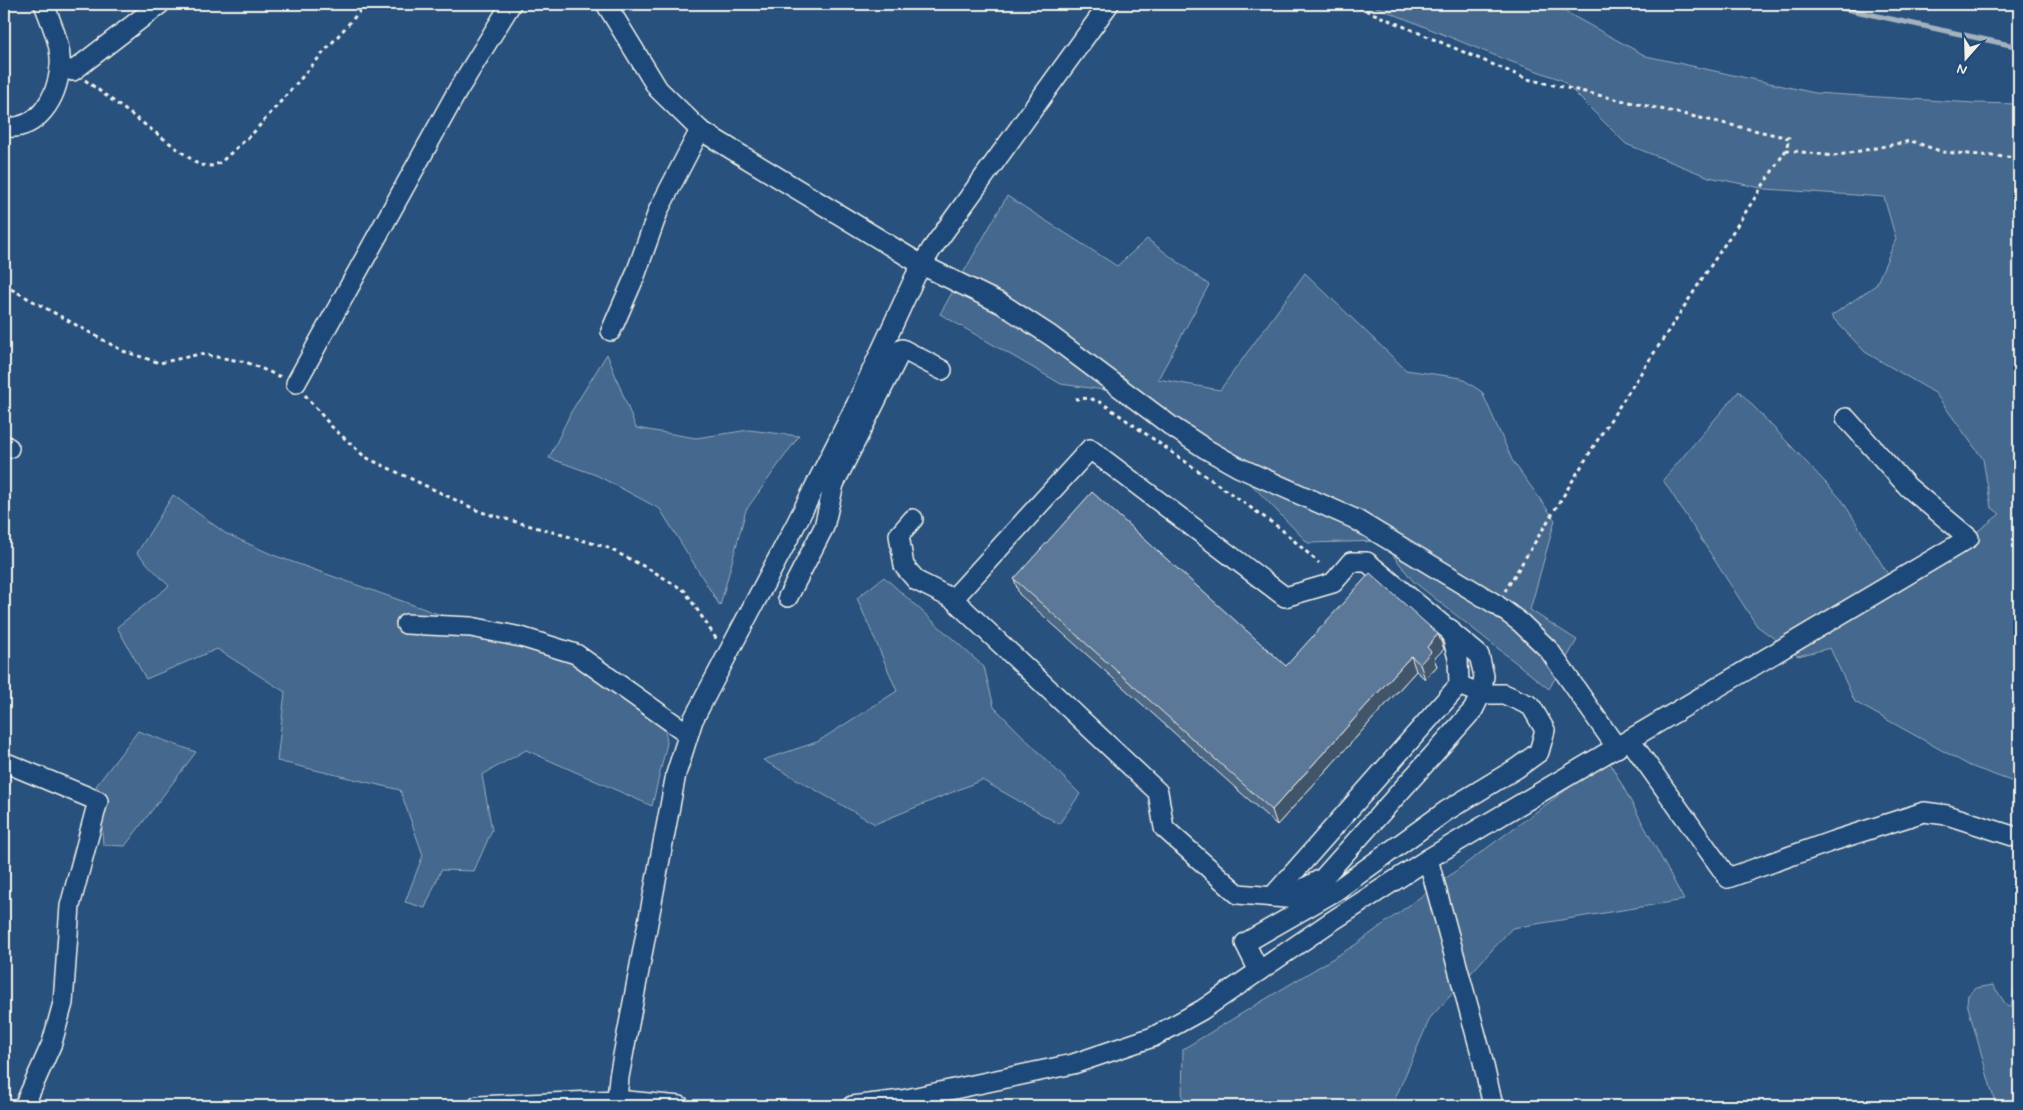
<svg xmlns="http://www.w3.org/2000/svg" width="2023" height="1110" font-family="Mynerve,sans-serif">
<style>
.green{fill:#45688e;stroke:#9cacbb}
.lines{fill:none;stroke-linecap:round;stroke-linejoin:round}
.stream{stroke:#a4b2be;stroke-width:5}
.minor-casing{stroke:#f4f1e8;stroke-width:22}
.path{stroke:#f4f1e8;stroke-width:3;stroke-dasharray:4 4;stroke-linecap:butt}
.minor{stroke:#1f4a7a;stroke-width:19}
.wall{fill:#4e6784;stroke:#f4f1e8}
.shaded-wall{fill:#40546b;stroke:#f4f1e8}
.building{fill:#5b7899;stroke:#f4f1e8}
</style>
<rect width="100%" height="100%" fill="#28517e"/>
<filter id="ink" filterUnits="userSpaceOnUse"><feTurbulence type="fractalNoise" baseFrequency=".02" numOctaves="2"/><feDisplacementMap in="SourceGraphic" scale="10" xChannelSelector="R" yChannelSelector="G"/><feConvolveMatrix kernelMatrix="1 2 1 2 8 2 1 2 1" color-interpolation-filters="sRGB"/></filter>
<g filter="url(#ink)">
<g class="green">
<polygon points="1369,4 1551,4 1646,56 1815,93 1974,103 2019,104 2019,784 1970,766 1855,702 1830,648 1798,656 1757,626 1663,480 1739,391 1842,500 1899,592 2000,514 1991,507 1983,459 1935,393 1865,352 1831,316 1876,285 1896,239 1884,197 1766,189 1709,177 1626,144 1562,80 1501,58"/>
<polygon points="1007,196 1117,266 1147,239 1209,285 1158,379 1220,390 1305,273 1406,370 1461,378 1482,392 1512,460 1555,520 1530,610 1577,640 1549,689 1413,581 1382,541 1308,543 1247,480 1111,391 1061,384 940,314"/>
<polygon points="607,354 636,428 696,438 749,430 799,436 746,510 720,606 660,509 596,475 549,458 571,412"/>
<polygon points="173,495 225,533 273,555 517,642 577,661 662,710 667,743 652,806 526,750 482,775 492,830 474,871 441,870 425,908 405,902 423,855 400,790 277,761 285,692 217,649 146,679 117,627 169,586 137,553"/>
<polygon points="884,577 984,667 994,707 1080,794 1059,824 982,780 875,824 763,760 817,742 897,691 857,598"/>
<polygon points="138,731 196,752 125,846 103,845 101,814 108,799 96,786"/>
<polygon points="1608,759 1684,900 1512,928 1430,1018 1392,1106 1182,1106 1183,1049 1355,945"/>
<polygon points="2019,959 2019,1106 1996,1106 1967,1003 1968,995 1976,988 1993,985 2007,1006 2011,1007"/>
</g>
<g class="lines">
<polyline class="stream" points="1823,4 2019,47"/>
<defs>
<g id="minor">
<polyline points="606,4 658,89 700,130 922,265 1002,304 1051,336 1171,426 1206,449 1238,467 1355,519 1497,605 1521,623 1549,650 1617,748"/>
<polyline points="60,67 73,71 160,4"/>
<path d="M4,127C38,131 57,98 60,67C62,46 51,23 44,4"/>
<polyline points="611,331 635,276 659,209 700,130"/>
<polyline points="296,383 458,90 511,4"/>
<polyline points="4,445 9,448"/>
<polyline points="913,519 899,535 904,566 917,581 953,599"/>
<polyline points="788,597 824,527 834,484 902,349 942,370"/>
<polyline points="406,624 471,627 521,637 576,654 687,733"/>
<polyline points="1630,740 1728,878 1833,841 1924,812 1947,815 2019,838"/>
<polyline points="4,762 98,801 70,906 63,1003 52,1043 24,1106"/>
<polyline points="1428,859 1482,1057 1493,1106"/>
<polyline points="1272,897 1459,685 1458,658 1450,629"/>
<polyline points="1259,971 1245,943 1334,892 1446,811 1517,768 1539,752 1545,730 1531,706 1504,694 1481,694 1473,710 1323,878 1286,898 1238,894 1164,828 1158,792 953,599 1090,449 1285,597 1333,583 1351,562 1367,562 1479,655 1484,676 1481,694 1459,685"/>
<polyline points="617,1100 619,1077 676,774 693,720 796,524 856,405 915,277 931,250 1109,4"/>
<polyline points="478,1106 617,1100 680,1106"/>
<polyline points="852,1106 902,1100 1073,1064 1153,1037 1202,1010 1329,923 1428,859 1969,538 1908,487 1846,418"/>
</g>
</defs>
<use href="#minor" class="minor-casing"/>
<g class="path">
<polyline points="1351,4 1527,79 1789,138 1786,150 1600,436 1505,591"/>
<polyline points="85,80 199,165 213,166 221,162 254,132 366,4"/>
<polyline points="1786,150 1834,156 1911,141 1943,152 2019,158"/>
<polyline points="4,285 123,351 160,363 200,354 246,362 281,377"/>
<polyline points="305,395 331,426 365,457 481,512 606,547 651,570 685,591 717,640"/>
<polyline points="1075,399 1089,398 1102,403 1281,529 1319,563"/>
</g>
<use href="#minor" class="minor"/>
</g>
<polygon class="wall" points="1014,579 1286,666 1438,634 1444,649 1434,659 1437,666 1425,679 1416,671 1277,825 1019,594"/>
<g class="shaded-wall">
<polygon points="1438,634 1444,649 1434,659 1437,666 1425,679 1420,664 1427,647"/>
<polygon points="1411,656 1416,671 1277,825 1272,810"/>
</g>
<polygon class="building" points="1092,492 1286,666 1370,573 1438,634 1427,647 1431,652 1420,664 1411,656 1272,810 1014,579"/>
</g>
<rect width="2023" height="1110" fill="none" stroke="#1f4a7a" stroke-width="20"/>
<rect x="10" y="10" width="2003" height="1090" fill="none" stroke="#f4f1e8" stroke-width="2" filter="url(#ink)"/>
<g transform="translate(1966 58) rotate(200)" stroke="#1f4a7a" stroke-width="4" paint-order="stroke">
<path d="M0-4L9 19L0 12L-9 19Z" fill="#f4f1e8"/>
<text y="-8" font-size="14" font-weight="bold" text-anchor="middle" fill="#f4f1e8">N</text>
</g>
</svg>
